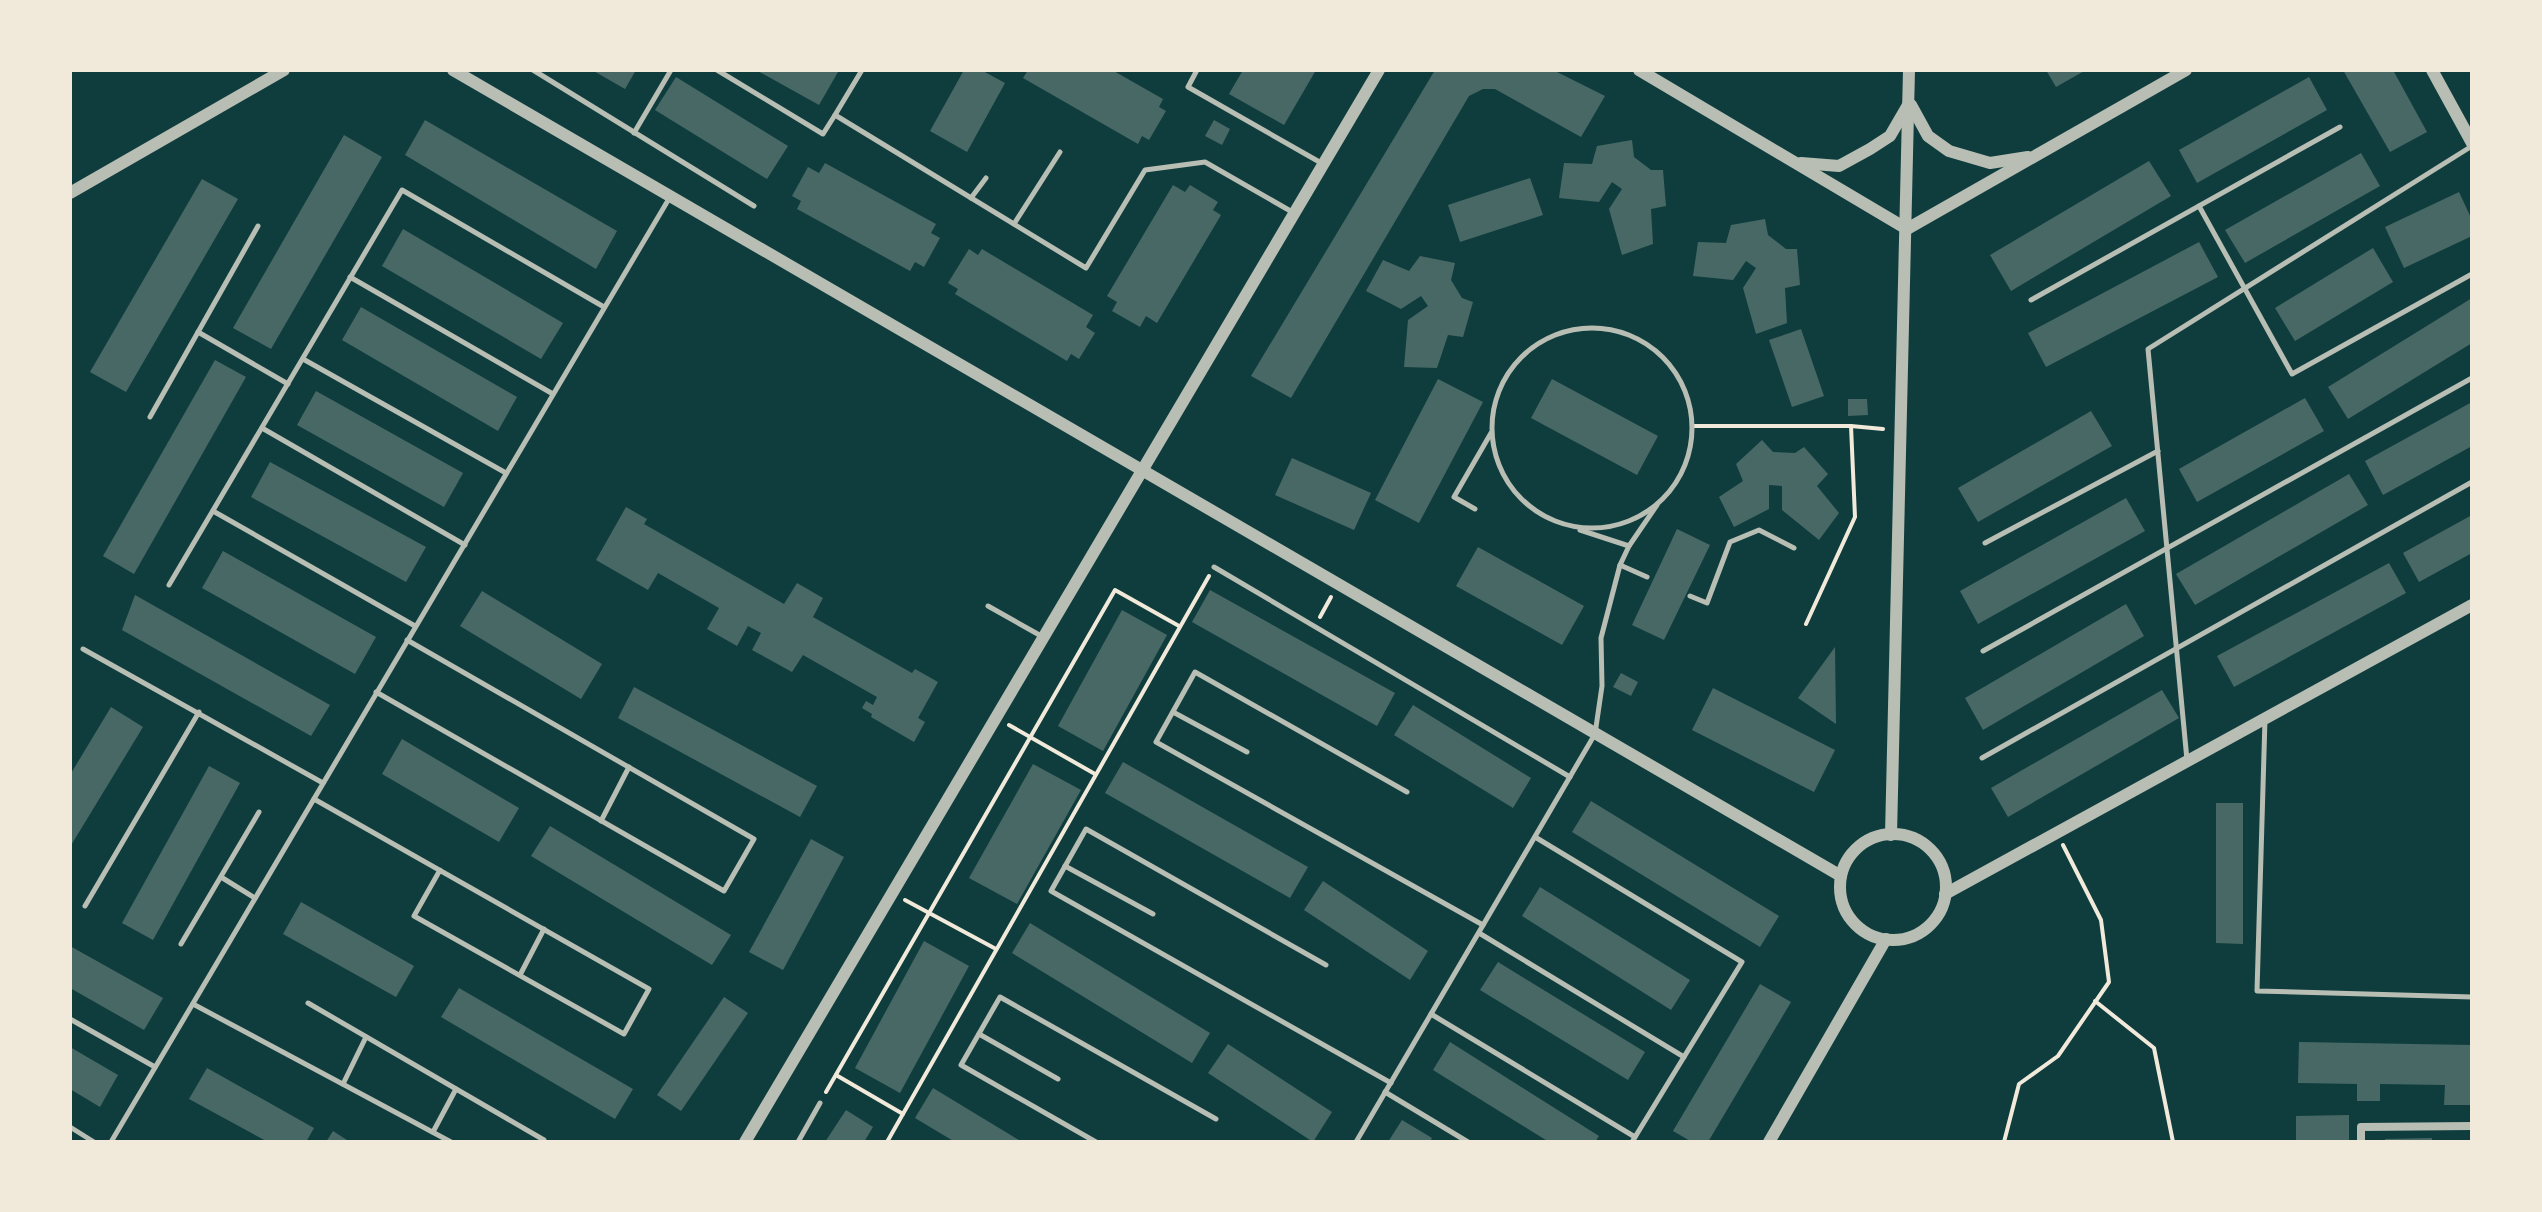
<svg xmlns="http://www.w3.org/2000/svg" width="2542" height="1212" font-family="'Roboto Condensed',sans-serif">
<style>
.building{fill:#486865}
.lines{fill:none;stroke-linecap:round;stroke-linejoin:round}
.path{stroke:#f1e9da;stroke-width:4}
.service{stroke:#b8beb3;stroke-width:5}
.minor{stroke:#b8beb3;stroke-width:8}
.tertiary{stroke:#b8beb3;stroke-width:12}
</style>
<rect width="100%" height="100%" fill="#0f3d3e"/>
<g class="building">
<polygon points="592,70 636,70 625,89"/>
<polygon points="756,70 834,70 838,72 819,105"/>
<polygon points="964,70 981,70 1005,83 967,152 930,131"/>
<polygon points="1028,70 1112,70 1163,99 1159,107 1166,111 1149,140 1142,136 1138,144 1023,78"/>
<polygon points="1243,70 1316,70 1284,125 1229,94"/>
<polygon points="1435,70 1553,70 1605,96 1581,137 1495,89 1483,89 1469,96 1291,398 1251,376"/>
<polygon points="2046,70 2086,70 2056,87"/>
<polygon points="2343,70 2393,70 2427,132 2390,152"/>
<polygon points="676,77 788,146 767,179 655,110"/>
<polygon points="2309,77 2327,110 2197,183 2179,150"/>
<polygon points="425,120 617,231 596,269 405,155"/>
<polygon points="1214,120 1230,129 1222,145 1205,136"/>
<polygon points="344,135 382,157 271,349 233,328"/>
<polygon points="1632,140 1634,157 1651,170 1663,170 1666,206 1651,209 1653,244 1622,255 1609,209 1622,189 1612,182 1599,202 1559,198 1564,163 1592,164 1597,146"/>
<polygon points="2361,153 2380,186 2245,263 2225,230"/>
<polygon points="2149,161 2171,196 2011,291 1990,255"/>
<polygon points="825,163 936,224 931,233 940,238 924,267 915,262 910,271 797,209 801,201 792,196 808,167 819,173"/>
<polygon points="1530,178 1543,215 1460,242 1448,205"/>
<polygon points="202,179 238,199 126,392 90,372"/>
<polygon points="1173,185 1185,192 1190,185 1218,202 1213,210 1221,215 1157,323 1146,316 1140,327 1112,311 1117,302 1107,296"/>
<polygon points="2459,192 2472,220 2472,236 2404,268 2385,227"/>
<polygon points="1765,219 1768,235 1786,249 1797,249 1800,285 1785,288 1787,323 1756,334 1743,288 1756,268 1746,261 1733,280 1693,276 1698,242 1726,243 1731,225"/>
<polygon points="403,229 563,323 541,359 382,266"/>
<polygon points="2199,242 2218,277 2046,367 2028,333"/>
<polygon points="2373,248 2393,282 2295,341 2275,308"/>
<polygon points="969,249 978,255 982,249 1093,315 1086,327 1095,333 1079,359 1071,354 1067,361 955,294 958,289 948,283"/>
<polygon points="1420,256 1455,263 1451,280 1462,298 1473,302 1463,337 1448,335 1437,368 1404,367 1408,320 1428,306 1421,296 1401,309 1366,291 1383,260 1409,271"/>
<polygon points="2472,298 2472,343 2348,419 2328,387"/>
<polygon points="361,307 517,397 498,431 342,340"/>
<polygon points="1801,329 1824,396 1792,407 1769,340"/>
<polygon points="215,360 246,377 134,574 103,556"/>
<polygon points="1438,379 1483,402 1419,523 1375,500"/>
<polygon points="1552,379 1658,436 1637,475 1531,418"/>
<polygon points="316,391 463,473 444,507 297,425"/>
<polygon points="2305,398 2324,431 2197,502 2179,469"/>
<polygon points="1848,399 1867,399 1868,415 1848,416"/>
<polygon points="2472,402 2472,446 2383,495 2365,461"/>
<polygon points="2091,411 2112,446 1978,522 1958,488"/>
<polygon points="1762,440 1773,452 1795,453 1804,447 1828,474 1817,486 1839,513 1819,540 1782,510 1782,486 1769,485 1769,509 1734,527 1719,497 1743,481 1736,464"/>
<polygon points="1292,458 1371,493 1354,530 1275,495"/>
<polygon points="270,462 426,547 406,582 251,497"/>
<polygon points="2349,474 2368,505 2195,605 2176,574"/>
<polygon points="2126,498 2145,531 1978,624 1960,591"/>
<polygon points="626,507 647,519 644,524 784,604 797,583 823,598 813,617 912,673 915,669 938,682 918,718 925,722 914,742 871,717 872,714 862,708 866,701 873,705 877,697 803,655 792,672 752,650 761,633 748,626 737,646 707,629 719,608 658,573 648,590 596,560"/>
<polygon points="2472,515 2472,553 2419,582 2403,553"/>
<polygon points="1677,529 1710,545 1664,640 1632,625"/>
<polygon points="1478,547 1584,606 1562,645 1456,586"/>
<polygon points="223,551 376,637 355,674 202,588"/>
<polygon points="2389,563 2406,593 2234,687 2217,656"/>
<polygon points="1210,590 1395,693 1377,726 1192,622"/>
<polygon points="482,591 602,664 581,699 460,626"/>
<polygon points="135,595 330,705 311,736 122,630"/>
<polygon points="2126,604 2144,636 1983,730 1965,698"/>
<polygon points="1122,610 1167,635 1103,751 1058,726"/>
<polygon points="1835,647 1836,724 1798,698"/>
<polygon points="1621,673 1638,682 1631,696 1613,687"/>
<polygon points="634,687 817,786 800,817 618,718"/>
<polygon points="1713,688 1835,750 1814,792 1692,730"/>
<polygon points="2162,690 2179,718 2008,817 1991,788"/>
<polygon points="1413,705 1531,778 1513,808 1394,735"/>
<polygon points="111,707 143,727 70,847 70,775"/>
<polygon points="402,739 519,808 499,842 382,774"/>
<polygon points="1123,762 1308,867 1290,898 1105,793"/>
<polygon points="1033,764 1081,790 1017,904 969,878"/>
<polygon points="209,766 240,783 153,940 122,923"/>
<polygon points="1591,801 1779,916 1760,947 1572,832"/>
<polygon points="2216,803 2243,803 2243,944 2216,943"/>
<polygon points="550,826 731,935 712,965 531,856"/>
<polygon points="811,839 844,857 783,970 749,952"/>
<polygon points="1323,881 1428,951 1410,980 1304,910"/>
<polygon points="1540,887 1690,980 1671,1010 1522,916"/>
<polygon points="301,902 414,966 396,997 283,934"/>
<polygon points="1030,923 1210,1033 1192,1063 1012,953"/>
<polygon points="924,941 969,966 900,1093 855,1068"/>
<polygon points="70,946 163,998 144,1030 70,988"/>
<polygon points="1498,962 1645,1052 1628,1080 1480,990"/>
<polygon points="1760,984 1791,1002 1708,1142 1692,1142 1673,1131"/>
<polygon points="459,988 633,1089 615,1119 441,1017"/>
<polygon points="724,997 748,1013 681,1111 657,1095"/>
<polygon points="1450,1042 1599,1136 1595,1142 1549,1142 1433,1070"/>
<polygon points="2299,1042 2472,1045 2472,1105 2444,1105 2445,1085 2380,1084 2380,1101 2357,1101 2357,1084 2298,1083"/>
<polygon points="1228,1044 1332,1112 1313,1142 1208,1073"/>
<polygon points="70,1047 118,1075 100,1107 70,1089"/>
<polygon points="207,1068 314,1128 306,1142 268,1142 189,1099"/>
<polygon points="933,1088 1022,1142 955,1142 915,1118"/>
<polygon points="846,1110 873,1127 864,1142 825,1142"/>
<polygon points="2349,1115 2349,1142 2296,1142 2296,1116"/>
<polygon points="1402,1120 1432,1138 1430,1142 1388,1142"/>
<polygon points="333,1131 350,1142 326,1142"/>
<polygon points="2432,1138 2432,1142 2385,1142 2385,1139"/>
</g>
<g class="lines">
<g class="path">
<polyline points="1693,426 1851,426 1883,429"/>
<polyline points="1320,617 1331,597"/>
<polyline points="1806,624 1855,517 1851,426"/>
<polyline points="1009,725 1095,774"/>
<polyline points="905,900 996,949"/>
<polyline points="2095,1001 2154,1048 2173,1142"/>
<polyline points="836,1075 903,1114"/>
<polyline points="826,1092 1115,590 1179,626"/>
<polyline points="887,1142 1209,576"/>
<polyline points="2004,1142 2019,1084 2058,1056 2109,982 2101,920 2063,845"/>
</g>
<g class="service">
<polyline points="533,70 754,206"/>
<polyline points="717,70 823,134 835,115 1086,268 1145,170 1205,162 1294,213"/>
<polyline points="1197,70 1188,87 1323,164"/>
<polyline points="835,115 862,70"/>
<polyline points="634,133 671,70"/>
<polyline points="971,198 986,178"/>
<polyline points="2199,206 2292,374 2472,274"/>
<polyline points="1014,224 1060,152"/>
<polyline points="350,277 553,394"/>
<polyline points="2031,300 2340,127"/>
<circle cx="1592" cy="428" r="100"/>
<polyline points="198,332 288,384"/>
<polyline points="303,359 506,473"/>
<polyline points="150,417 258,226"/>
<polyline points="262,428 465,545"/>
<polyline points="1475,509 1454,497 1491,433"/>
<polyline points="213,511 415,626"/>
<polyline points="1580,530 1629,546"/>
<polyline points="1985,543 2158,451"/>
<polyline points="1620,565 1647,577"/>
<polyline points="1214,567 1570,777"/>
<polyline points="169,585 402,190 604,307"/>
<polyline points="1690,596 1707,603 1730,542 1759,530 1794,548"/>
<polyline points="988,606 1043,637"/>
<polyline points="83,649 323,783"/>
<polyline points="1983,651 2472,378"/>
<polyline points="376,692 724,891 754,839 407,640"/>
<polyline points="1173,712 1247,752"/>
<polyline points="2265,719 2257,991 2472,997"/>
<polyline points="1982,758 2472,482"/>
<polyline points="2187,760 2148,349 2472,146"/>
<polyline points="1407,792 1195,672 1156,742 1483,925"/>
<polyline points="314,799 649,989 624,1034 414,916 440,870"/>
<polyline points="601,821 629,767"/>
<polyline points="1535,837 1742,962 1632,1142"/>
<polyline points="1065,866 1153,914"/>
<polyline points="221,877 255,898"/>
<polyline points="85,906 199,712"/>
<polyline points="1479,933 1684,1057"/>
<polyline points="181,944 259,812"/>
<polyline points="1326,965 1086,829 1051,891 1391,1083"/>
<polyline points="520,975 544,929"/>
<polyline points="308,1003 544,1140"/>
<polyline points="193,1004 451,1142"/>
<polyline points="1431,1014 1635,1137"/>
<polyline points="70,1019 155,1067"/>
<polyline points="979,1034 1058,1079"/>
<polyline points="343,1084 366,1037"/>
<polyline points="1385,1092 1468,1142"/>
<polyline points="70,1127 94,1142"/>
<polyline points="433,1132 456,1089"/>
<polyline points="111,1142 670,197"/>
<polyline points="798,1142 820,1103"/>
<polyline points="1096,1142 961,1065 1000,997 1216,1119"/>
<polyline points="1356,1142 1595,734 1602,686 1601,638 1620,565 1629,546 1657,505"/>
</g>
<polyline class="minor" points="2361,1142 2361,1127 2472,1126"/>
<g class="tertiary">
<polyline points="453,70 1841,876"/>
<polyline points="1639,70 1907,229"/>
<polyline points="2432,70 2472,143"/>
<polyline points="1911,105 1928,136 1949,151 1990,163 2028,157"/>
<polyline points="1801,163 1839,166 1870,149 1890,136 1908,105"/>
<polyline points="70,193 284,70"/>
<polyline points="1907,229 2186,70"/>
<circle cx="1893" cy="887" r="53"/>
<polyline points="1891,835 1909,70"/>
<polyline points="1945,894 2472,605"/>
<polyline points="745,1142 1379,70"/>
<polyline points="1769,1142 1886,939"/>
</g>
</g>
<rect width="2542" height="1212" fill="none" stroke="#f1e9da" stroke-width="144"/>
</svg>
